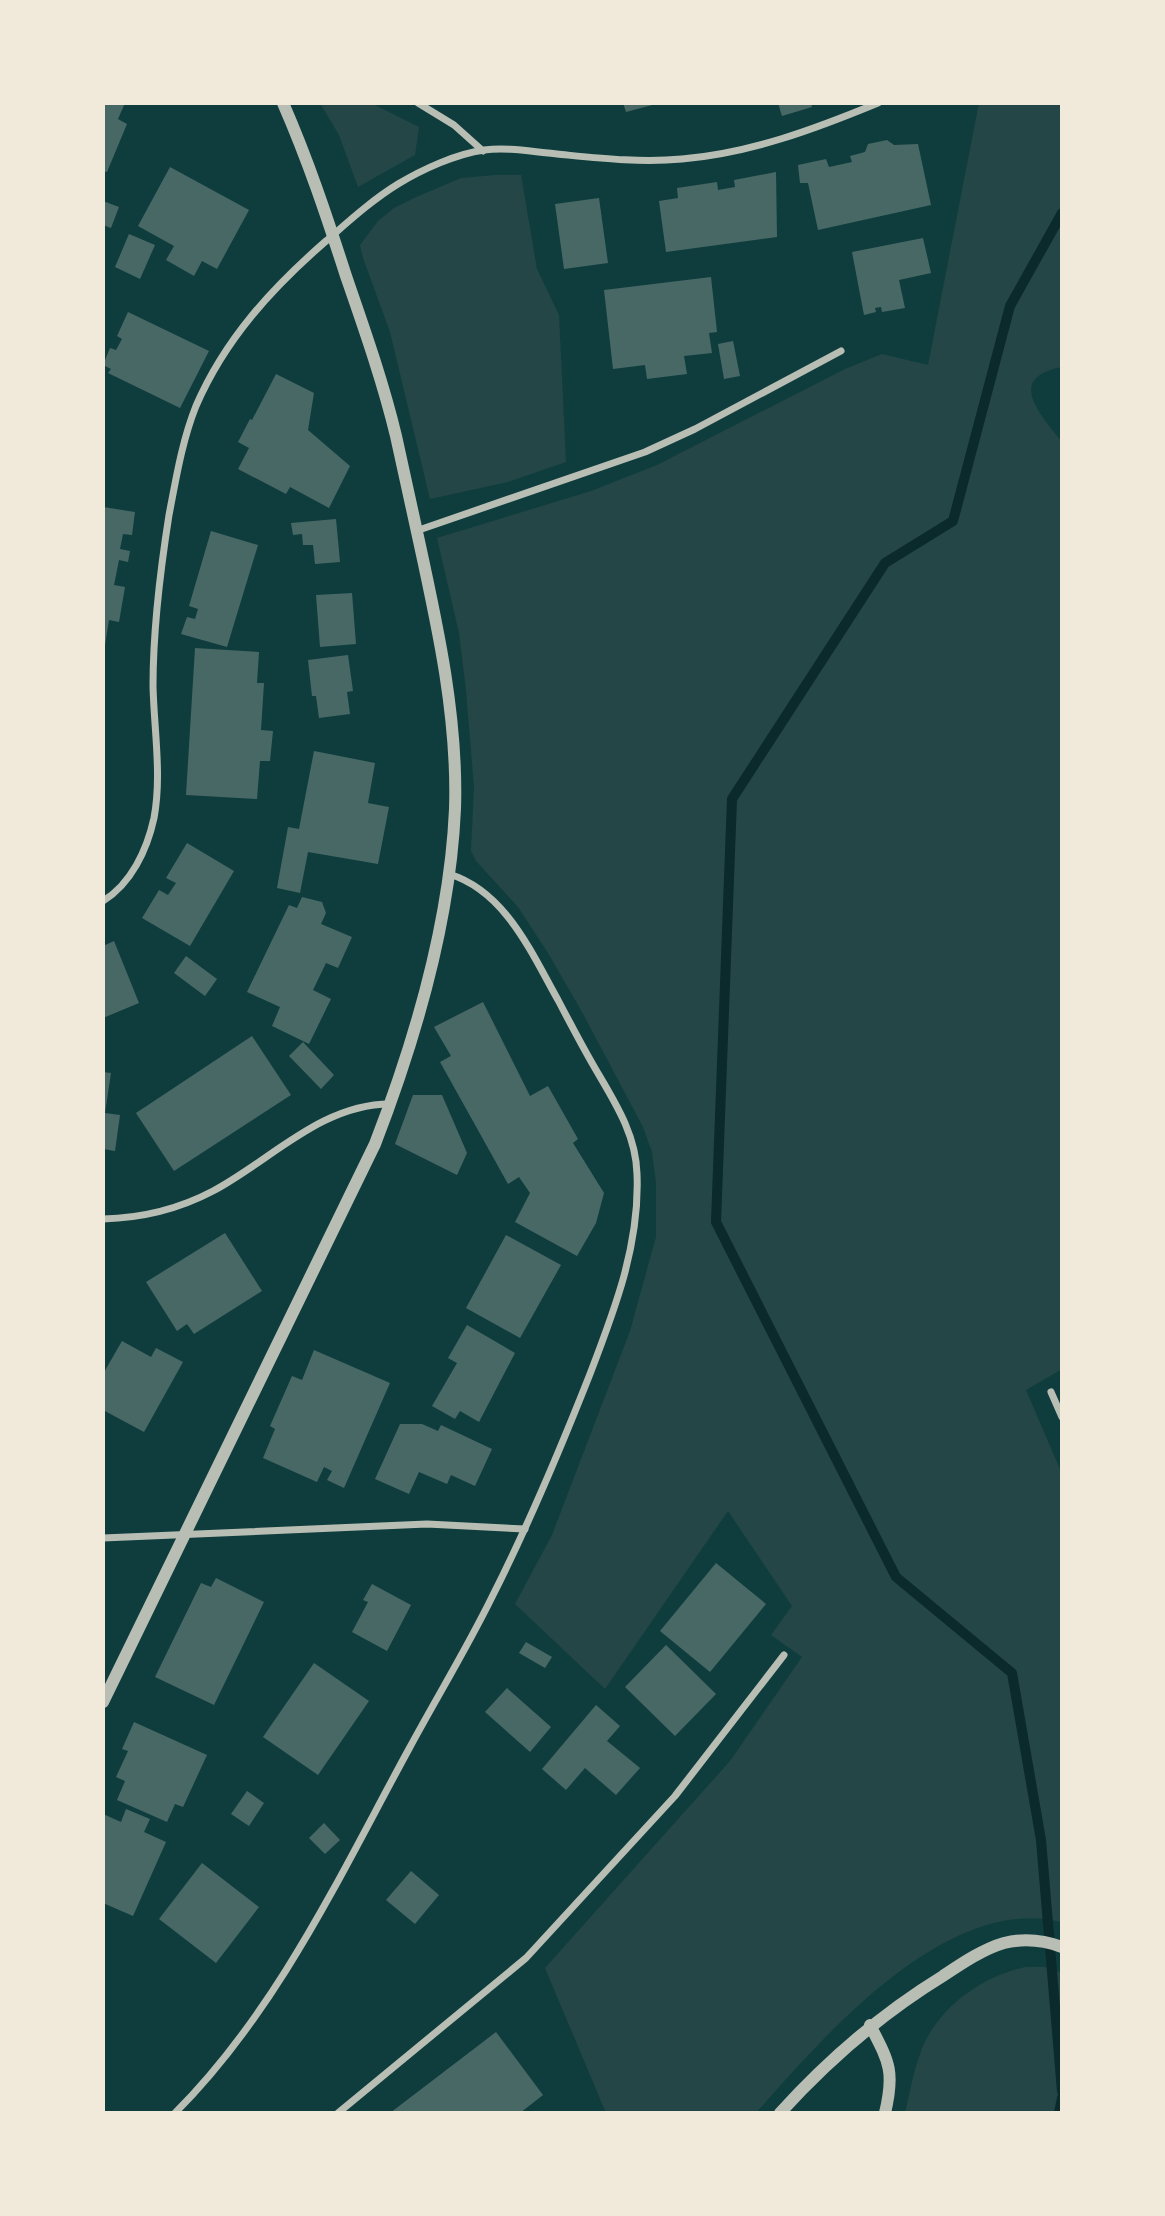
<svg xmlns="http://www.w3.org/2000/svg" width="1165" height="2216" font-family="Merriweather,serif">
<style>
.green{fill:#244646}
.lines{fill:none;stroke-linecap:round;stroke-linejoin:round}
.stream{stroke:#0a2a2b;stroke-width:10}
.building{fill:#486865}
.minor{stroke:#b8beb3;stroke-width:7}
.tertiary{stroke:#b8beb3;stroke-width:12}
</style>
<rect width="100%" height="100%" fill="#0f3d3e"/>
<g class="green">
<polygon points="320,103 371,103 419,127 415,155 358,187 339,135"/>
<path d="M979,103H1062V367C1004,378 1042,416 1062,442V1369L1026,1390L1062,1474V1922C947,1893 824,2036 756,2113H606L545,1968L730,1761L802,1657L771,1635L792,1606L728,1511L605,1689L515,1604L552,1535L630,1331L656,1237V1183L652,1152L643,1127L582,1012L548,953L518,907L476,861L471,851L474,787L466,690L459,633L437,538L591,491L657,465L845,369L882,354L928,365Z"/>
<polygon points="495,175 521,175 537,269 559,315 566,462 508,482 430,499 390,332 363,258 360,245 378,221 394,208 414,198 461,178"/>
<path d="M1026,1967H1045L1062,1973V2113H905C910,2093 913,2073 920,2054C935,2010 981,1976 1026,1967Z"/>
</g>
<g class="lines">
<g class="stream">
<polyline points="1062,213 1010,306 953,521 885,563 732,799 716,1222 896,1577 1012,1673 1041,1840 1062,2091"/>
<polyline points="1059,2113 1062,2098"/>
</g>
</g>
<g class="building">
<polygon points="103,103 125,103 118,119 127,124 107,172 103,171"/>
<polygon points="623,103 656,103 656,104 626,112"/>
<polygon points="778,103 811,103 812,107 782,116"/>
<polygon points="887,140 894,145 918,144 931,205 818,230 808,183 800,183 798,165 826,159 829,167 852,162 850,156 865,152 868,144"/>
<polygon points="170,167 249,210 217,269 202,261 194,276 166,260 174,246 138,226"/>
<polygon points="776,172 777,237 666,252 659,201 678,198 677,188 717,182 718,190 735,187 734,180"/>
<polygon points="599,198 608,263 564,269 555,204"/>
<polygon points="103,201 119,207 111,228 103,225"/>
<polygon points="129,234 155,245 140,279 115,267"/>
<polygon points="923,238 931,273 899,280 905,308 882,312 881,307 875,308 876,312 864,315 852,252"/>
<polygon points="711,277 717,332 709,333 712,353 684,356 687,374 647,379 645,365 613,369 604,290"/>
<polygon points="128,312 209,351 180,408 108,373 111,369 103,365 110,348 116,350 122,339 117,336"/>
<polygon points="733,341 740,376 724,379 718,344"/>
<polygon points="276,374 314,393 308,430 350,466 329,508 290,487 286,494 238,469 249,448 238,442 250,419 252,420"/>
<polygon points="103,507 135,512 132,535 123,534 120,549 130,551 128,562 119,560 114,585 125,587 119,622 109,620 105,645"/>
<polygon points="336,519 340,562 315,564 313,545 303,545 302,534 293,535 291,523"/>
<polygon points="211,531 258,545 227,647 181,634 187,617 195,619 198,609 189,606"/>
<polygon points="352,593 356,644 320,647 316,595"/>
<polygon points="195,648 259,652 257,683 264,683 261,730 273,731 270,761 260,761 257,799 186,795"/>
<polygon points="348,655 353,691 347,692 350,714 319,718 316,696 312,696 308,660"/>
<polygon points="314,751 375,763 368,803 389,807 378,864 308,852 300,893 277,888 288,827 299,829"/>
<polygon points="187,843 234,871 190,946 142,918 159,890 168,895 176,883 166,878"/>
<polygon points="302,897 322,902 326,913 321,924 352,937 338,968 326,963 313,990 331,999 309,1044 272,1026 280,1007 247,992 289,905 297,908"/>
<polygon points="114,941 139,1003 103,1018 103,946"/>
<polygon points="186,956 217,979 205,996 174,973"/>
<polygon points="483,1002 530,1096 548,1086 578,1139 573,1143 604,1193 596,1223 577,1256 515,1222 530,1193 519,1177 508,1184 440,1062 451,1056 434,1027"/>
<polygon points="252,1036 291,1095 174,1171 136,1113"/>
<polygon points="303,1042 334,1075 321,1089 289,1056"/>
<polygon points="103,1072 111,1073 105,1113 120,1115 115,1151 103,1149"/>
<polygon points="413,1095 442,1095 467,1153 457,1175 395,1144"/>
<polygon points="225,1233 262,1291 194,1334 187,1324 177,1331 146,1282"/>
<polygon points="506,1235 561,1265 520,1338 466,1308"/>
<polygon points="467,1325 515,1353 479,1422 460,1411 455,1419 432,1406 457,1363 448,1358"/>
<polygon points="122,1341 151,1357 156,1348 183,1362 144,1432 103,1410 103,1374"/>
<polygon points="314,1350 390,1383 344,1488 327,1480 332,1471 324,1467 317,1482 263,1458 275,1429 270,1426 292,1376 302,1380"/>
<polygon points="400,1424 422,1424 438,1431 441,1425 492,1449 475,1486 451,1475 447,1484 419,1472 409,1494 375,1479"/>
<polygon points="716,1563 766,1604 710,1672 660,1631"/>
<polygon points="216,1578 264,1602 214,1705 155,1677 201,1583 211,1587"/>
<polygon points="372,1584 411,1605 387,1651 352,1632 368,1602 363,1600"/>
<polygon points="526,1642 552,1657 545,1668 519,1653"/>
<polygon points="666,1645 716,1694 675,1736 625,1687"/>
<polygon points="314,1663 369,1701 318,1775 263,1737"/>
<polygon points="507,1688 551,1727 530,1752 485,1712"/>
<polygon points="596,1705 620,1726 607,1741 640,1768 616,1795 585,1768 566,1790 542,1769"/>
<polygon points="134,1722 207,1755 183,1807 175,1804 167,1822 117,1800 125,1781 116,1777 128,1751 122,1749"/>
<polygon points="247,1791 264,1803 249,1826 231,1814"/>
<polygon points="126,1809 150,1819 144,1832 166,1842 133,1916 103,1903 103,1814 121,1822"/>
<polygon points="324,1823 340,1840 325,1854 309,1838"/>
<polygon points="202,1863 259,1907 216,1963 159,1919"/>
<polygon points="411,1871 439,1895 415,1924 386,1900"/>
<polygon points="496,2032 543,2095 520,2113 390,2113"/>
</g>
<g class="lines">
<g class="minor">
<polyline points="418,103 454,125 483,151"/>
<polyline points="416,531 645,452 695,429 841,351"/>
<path d="M103,901C131,884 147,850 154,818C162,776 154,729 153,686C153,629 160,572 169,515C176,479 182,441 196,406C225,339 272,288 326,241C349,221 372,200 398,184C423,169 456,154 484,150C509,147 532,152 557,154C598,158 640,163 682,159C751,153 815,129 878,103"/>
<path d="M103,1219C141,1218 179,1209 213,1191C270,1161 321,1104 390,1104"/>
<polyline points="1051,1392 1062,1417"/>
<polyline points="103,1538 427,1524 525,1529"/>
<path d="M175,2113C278,2010 341,1873 410,1747C437,1697 467,1648 492,1597C529,1524 560,1450 590,1374C615,1309 640,1244 637,1174C636,1132 612,1098 592,1063C580,1042 569,1021 558,1000C531,952 505,891 449,874"/>
<polyline points="338,2113 526,1958 675,1796 784,1655"/>
</g>
<g class="tertiary">
<path d="M103,1702L375,1144C416,1038 450,923 455,809C458,719 438,628 419,541C411,506 404,471 396,436C383,382 364,328 346,276C327,217 308,160 283,103"/>
<path d="M870,2025C889,2062 895,2071 885,2113"/>
<path d="M780,2113C829,2059 881,2014 943,1976C961,1964 983,1949 1004,1943C1024,1938 1043,1940 1062,1947"/>
</g>
</g>
<rect width="1165" height="2216" fill="none" stroke="#f1e9da" stroke-width="210"/>
</svg>
